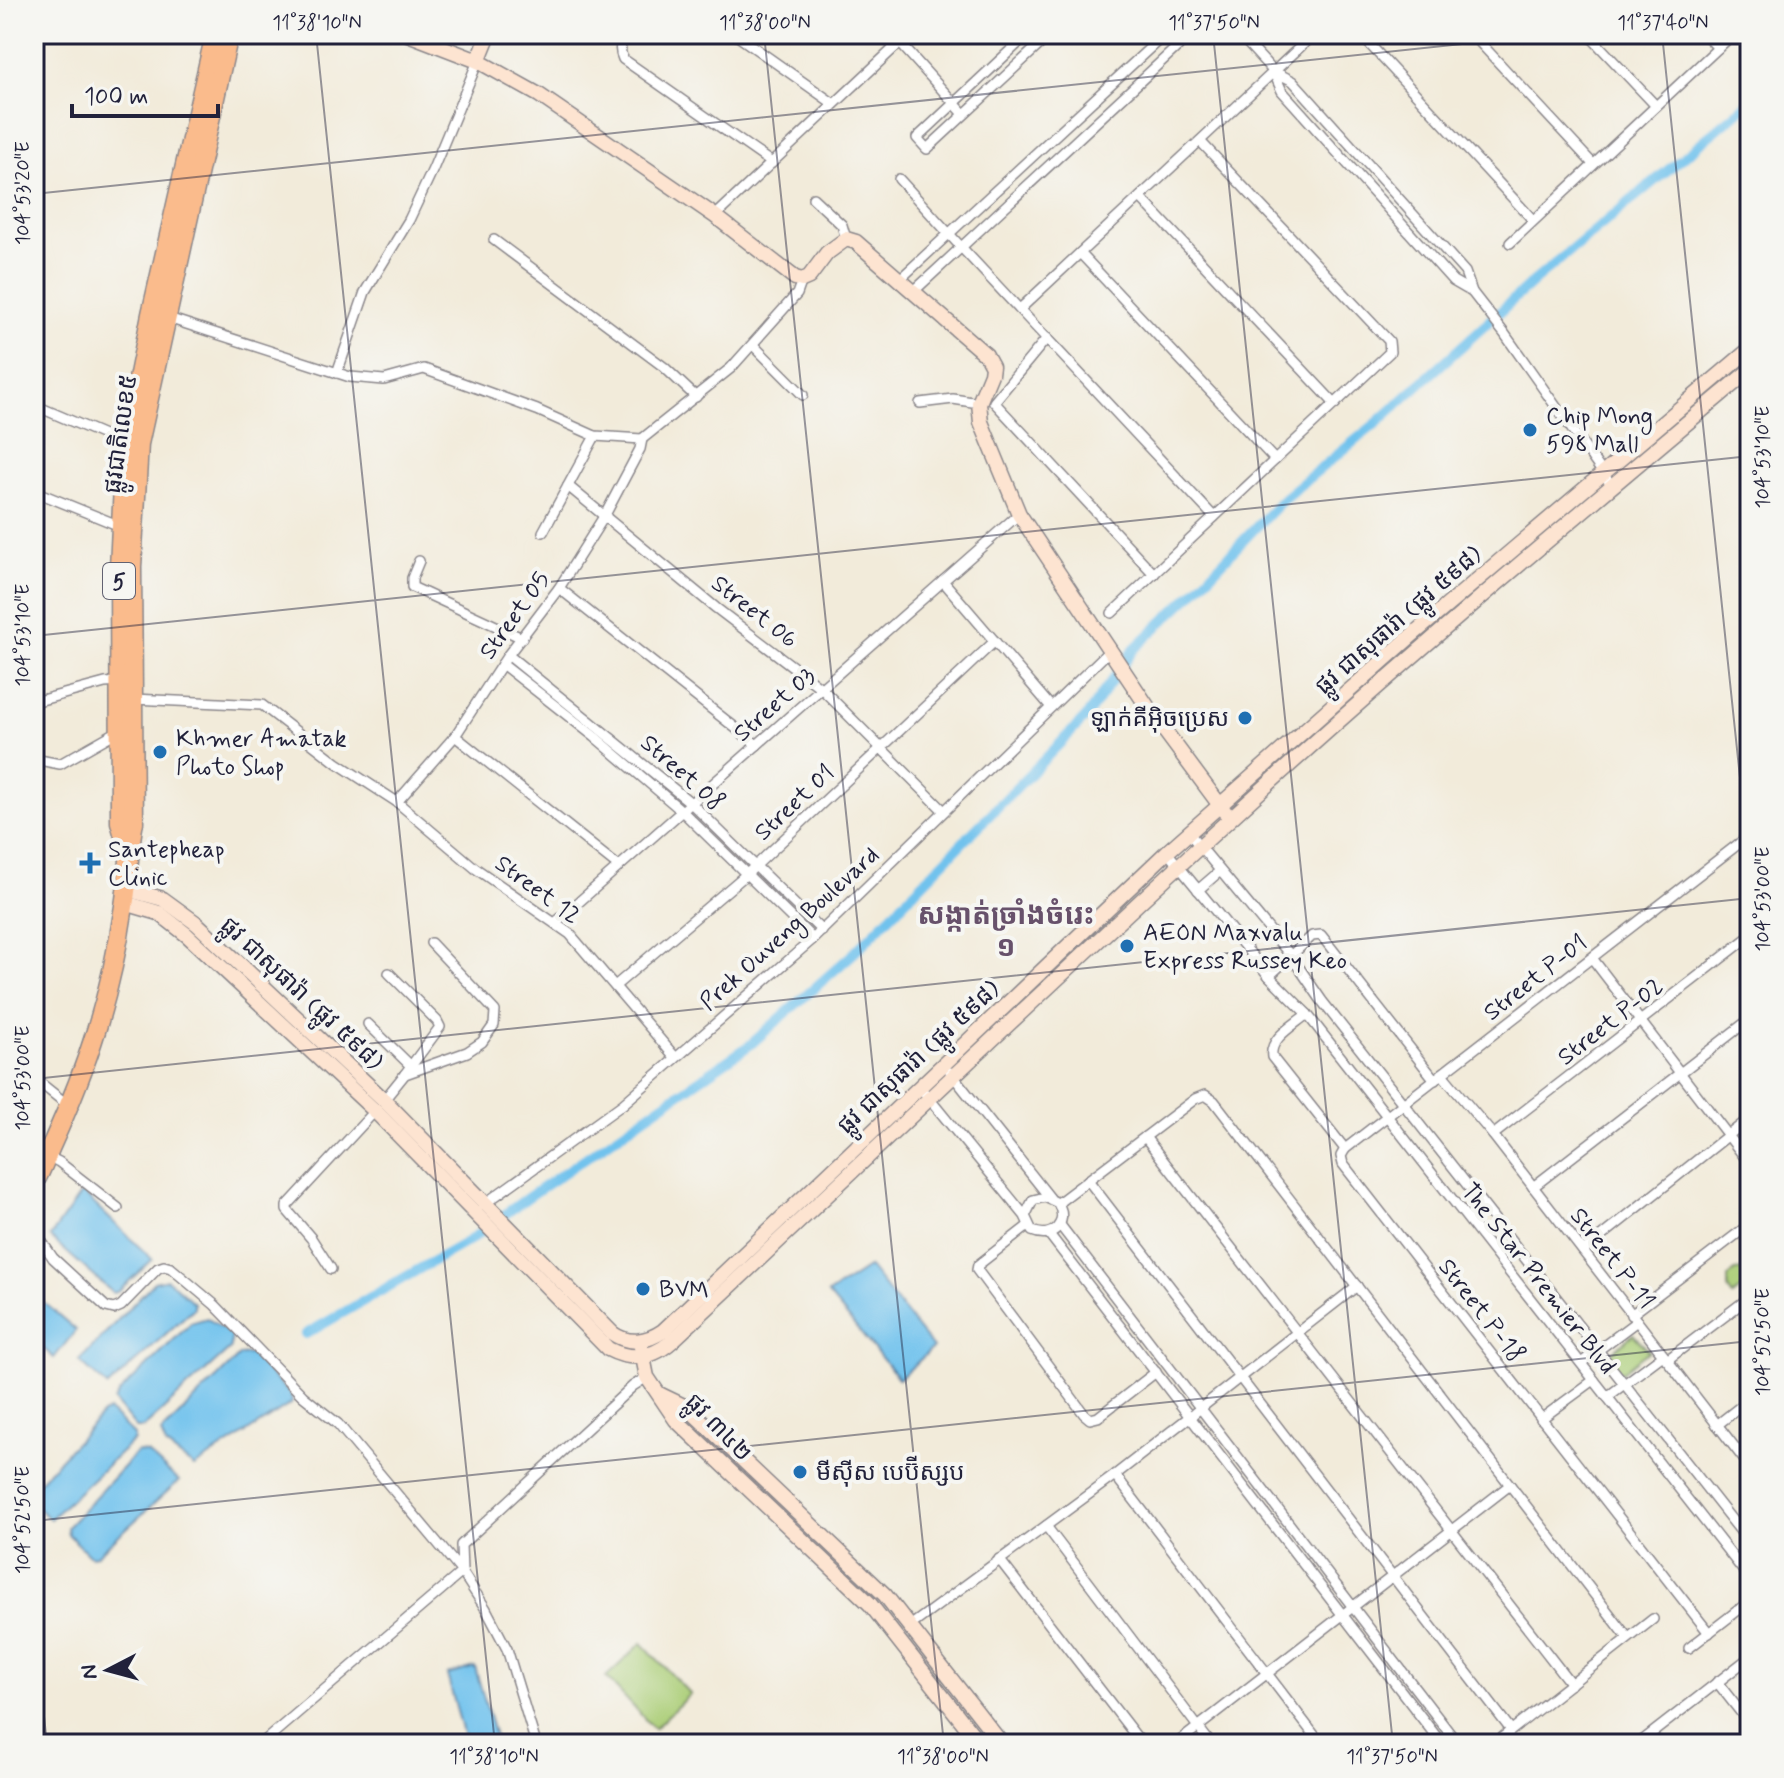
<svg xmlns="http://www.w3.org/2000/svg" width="1784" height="1778" font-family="Mynerve,'Noto Sans Khmer',sans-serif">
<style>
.green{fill:#abce77;stroke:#667859;stroke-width:2}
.water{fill:#71c2ed;stroke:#4a7294;stroke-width:2}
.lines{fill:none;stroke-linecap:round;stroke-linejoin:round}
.canal{stroke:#71c2ed;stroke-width:10}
.street-casing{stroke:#8a868a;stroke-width:12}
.secondary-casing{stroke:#8a868a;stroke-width:17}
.highway-casing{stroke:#8a868a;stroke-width:21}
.street{stroke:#fff;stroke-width:9}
.secondary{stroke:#fde4d1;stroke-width:14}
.highway{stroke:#fabb8c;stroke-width:18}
.ticks{fill:none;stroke:#22223b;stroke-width:2;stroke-opacity:0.45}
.poi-dot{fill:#1f6fb2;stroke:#f6f6f2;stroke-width:3}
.labels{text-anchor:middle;stroke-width:8;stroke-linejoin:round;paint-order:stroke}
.shield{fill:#f6f6f2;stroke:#626272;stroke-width:2}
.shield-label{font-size:22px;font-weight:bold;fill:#22223b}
.poi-label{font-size:24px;fill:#22223b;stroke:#f6f6f2;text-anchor:start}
.street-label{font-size:24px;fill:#22223b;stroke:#f6f6f2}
.quarter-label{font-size:28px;font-weight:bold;fill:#67516b;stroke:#f6f6f2}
.neatline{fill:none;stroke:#22223b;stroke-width:3}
.ticks-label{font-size:20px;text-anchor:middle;fill:#22223b}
</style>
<rect width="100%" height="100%" fill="#f6f6f2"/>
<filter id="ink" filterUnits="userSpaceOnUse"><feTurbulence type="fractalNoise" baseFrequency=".0125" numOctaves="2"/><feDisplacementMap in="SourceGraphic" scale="16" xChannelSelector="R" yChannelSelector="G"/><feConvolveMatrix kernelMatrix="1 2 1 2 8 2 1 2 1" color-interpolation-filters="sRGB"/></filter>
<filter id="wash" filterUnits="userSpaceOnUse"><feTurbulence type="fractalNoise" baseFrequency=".006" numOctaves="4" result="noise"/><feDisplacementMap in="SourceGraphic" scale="32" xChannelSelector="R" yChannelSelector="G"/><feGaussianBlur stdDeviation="1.8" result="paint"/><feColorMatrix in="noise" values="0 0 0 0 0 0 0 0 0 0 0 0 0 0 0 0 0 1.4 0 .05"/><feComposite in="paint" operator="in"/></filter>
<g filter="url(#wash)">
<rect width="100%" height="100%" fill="#f2ebda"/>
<g class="green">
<polygon points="1745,1270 1750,1272 1750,1282 1733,1296 1728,1288 1728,1278 1735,1271"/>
<polygon points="1633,1334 1649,1351 1621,1373 1608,1356"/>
<polygon points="642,1643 690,1694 654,1729 606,1677"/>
</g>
<g class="water">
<polygon points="82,1192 152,1259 119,1291 113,1293 50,1237"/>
<polygon points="869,1267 933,1348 899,1379 828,1294"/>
<polygon points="167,1279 194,1303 194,1308 108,1387 79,1361 154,1282"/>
<polygon points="34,1294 76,1330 54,1358 34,1340"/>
<polygon points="207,1318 231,1335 231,1348 143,1428 136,1428 114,1401 118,1394 191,1323"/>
<polygon points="250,1354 291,1395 292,1403 194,1467 166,1446 161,1433 240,1355"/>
<polygon points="109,1411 134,1435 134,1440 50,1519 34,1505 34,1487 102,1414"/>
<polygon points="137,1452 147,1453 179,1481 97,1555 90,1556 68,1534 67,1527"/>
<polygon points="475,1667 497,1744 466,1744 447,1675"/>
</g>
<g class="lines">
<polyline class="canal" points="306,1334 470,1240 527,1198 750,1045 854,953 1086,717 1134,649 1192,594 1284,498 1378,422 1535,280 1750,102"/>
</g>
</g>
<g filter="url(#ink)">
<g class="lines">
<defs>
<g id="street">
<path d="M627,34C621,43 618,48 623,59L772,163"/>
<polyline points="735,34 834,104"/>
<polyline points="878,34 896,47"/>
<polyline points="1028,34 917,138 927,149 1051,34"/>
<polyline points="1239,34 1273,71 1293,81 1465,272 1472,292 1504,333 1612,486"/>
<polyline points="1360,34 1533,220"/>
<polyline points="1472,34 1593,164"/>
<polyline points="1588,34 1656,106"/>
<polyline points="1705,34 1718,48"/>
<polyline points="900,43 964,114"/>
<polyline points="1273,71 1282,91 1453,281 1472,292"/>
<polyline points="899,179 961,247 1214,517"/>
<polyline points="1140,197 1335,404"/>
<polyline points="813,198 842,225 846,239"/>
<polyline points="715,216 909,34"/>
<polyline points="494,240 664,367 696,397"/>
<polyline points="1510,243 1733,34"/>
<polyline points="1080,253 1275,460"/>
<polyline points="900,279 1165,34"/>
<polyline points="914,291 1191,34"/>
<polyline points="1020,309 1314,34"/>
<polyline points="165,317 350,377 384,380 424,369 537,410 595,436 642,439 731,368 797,294 802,280"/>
<polyline points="1047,338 994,402 1154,574"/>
<polyline points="754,346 803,395"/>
<polyline points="337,373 365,292 409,220 433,169 478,61"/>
<polyline points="920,403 953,399 979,403"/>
<polyline points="34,405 125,444"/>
<polyline points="568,486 716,608 821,688 944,811"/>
<polyline points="34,491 120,526"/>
<polyline points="543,532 595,436"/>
<polyline points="419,561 412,578 412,587 522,638"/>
<polyline points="943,581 1051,707"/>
<polyline points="559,588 757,745"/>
<polyline points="1112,613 1390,352 1389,341 1200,141"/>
<polyline points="508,655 691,803 822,931"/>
<polyline points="502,664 595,737 682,811 813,939"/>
<polyline points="133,699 262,705 337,763 397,802 475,868 570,934 675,1057"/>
<polyline points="34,702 105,683 120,682"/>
<polyline points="455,736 619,867"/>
<polyline points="34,759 60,764 120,730"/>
<polyline points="397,802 455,736 508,655 559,588 605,515 640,449 642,439"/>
<polyline points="1189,833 1291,956 1322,1001 1750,1543"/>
<polyline points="1167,852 1269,976 1307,1014 1750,1579"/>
<polyline points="1198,890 1220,871"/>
<polyline points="555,923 1019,514"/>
<polyline points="1592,958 1750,1164"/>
<polyline points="389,973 437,1021 440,1027 405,1074"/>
<polyline points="1269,976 1312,936 1321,935 1435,1080"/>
<polyline points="615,986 749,872 995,641"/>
<path d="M1307,1014C1293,1026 1269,1038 1272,1057L1345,1149"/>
<polyline points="368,1024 411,1066"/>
<polyline points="950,1072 1050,1198"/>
<polyline points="1442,1074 1493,1135 1750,1467"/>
<polyline points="34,1078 69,1106"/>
<path d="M919,1086L1025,1216L1032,1231C1053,1240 1069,1223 1058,1203L1045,1197L1033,1200L1025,1216"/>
<polyline points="384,1100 405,1074 467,1052 482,1042 494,1025 495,1011 431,943"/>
<polyline points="1493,1135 1750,936"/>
<polyline points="1145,1137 1571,1684"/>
<polyline points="1345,1149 1341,1156 1343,1164 1709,1633"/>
<polyline points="1345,1149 1750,835"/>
<polyline points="47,1156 59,1162 118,1208"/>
<polyline points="1088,1180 1511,1730"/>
<polyline points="1533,1187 1750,1019"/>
<polyline points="1058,1203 1195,1099 1205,1095 1214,1101 1628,1638"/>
<polyline points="483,1205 623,1104 813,939 1110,650"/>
<polyline points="1060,1225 1458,1744"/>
<polyline points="1028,1226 978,1265 977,1270 1084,1414 1090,1419 1098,1417 1156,1372"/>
<polyline points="34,1230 53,1258 106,1307 114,1309 121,1306 158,1268 164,1266 171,1268 215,1305 303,1396 338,1424 462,1572 486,1609 507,1649 536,1744"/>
<polyline points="1049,1234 1442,1744"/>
<polyline points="1583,1251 1750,1118"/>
<polyline points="331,1269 311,1238 287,1210 287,1206 375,1111"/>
<polyline points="1631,1315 1750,1224"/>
<polyline points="1667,1360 1750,1297"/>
<polyline points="1581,1363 1637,1321"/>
<polyline points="1607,1397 1663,1355"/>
<polyline points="1541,1419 1594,1380"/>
<polyline points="1717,1425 1750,1399"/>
<polyline points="1115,1475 1321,1744"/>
<polyline points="1046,1526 1211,1744"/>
<polyline points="999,1559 1142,1744"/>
<polyline points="910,1626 1115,1475 1357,1286"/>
<polyline points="1689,1648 1750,1601"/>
<polyline points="1717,1682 1750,1724"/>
<polyline points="261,1744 462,1572 461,1545 633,1386 647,1377"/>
<polyline points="1176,1744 1510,1485"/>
<polyline points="1494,1744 1653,1619"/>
<polyline points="1638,1744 1750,1657"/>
</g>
<g id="secondary">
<polyline points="408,34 478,61 539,95 715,216 795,278 802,280 809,277 827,253 846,239 856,242 986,355 992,366 991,374 979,403 981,422 1019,514 1153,715 1225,812"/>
<polyline points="478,61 489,34"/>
<path d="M126,889L163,899L196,923L384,1100L612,1333C628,1345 647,1342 663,1331L1167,852L1411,636L1750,349"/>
<path d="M125,903L159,913L187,935L375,1111L608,1349C631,1361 652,1359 672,1341C858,1167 1042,990 1231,818C1399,664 1575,517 1750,370"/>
<polyline points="641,1347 647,1377 676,1420 870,1604 980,1744"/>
<polyline points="661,1395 688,1408 885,1595 1002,1744"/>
</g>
<g id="highway">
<polyline points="127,847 120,822 119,567 125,444 151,314 215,34"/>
<path d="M34,1183C42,1171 46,1157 52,1144C89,1063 111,994 124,906C129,877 128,850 134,822L132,567L139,444L229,34"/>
</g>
</defs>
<use href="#street" class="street-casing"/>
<use href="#secondary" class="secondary-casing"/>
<use href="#highway" class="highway-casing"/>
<use href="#street" class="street"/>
<use href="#secondary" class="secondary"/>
<use href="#highway" class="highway"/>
</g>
</g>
<path class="ticks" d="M316,34L495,1744M764,34L944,1744M1213,34L1393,1744M1662,34L1750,873M34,194L1557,34M34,636L1750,456M34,1079L1750,898M34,1521L1750,1341M34,1624L47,1744"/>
<g class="poi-dot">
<circle cx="1530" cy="430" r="8"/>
<circle cx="1245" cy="718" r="8"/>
<circle cx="160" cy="752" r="8"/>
<path d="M86 851h8v8h8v8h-8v8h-8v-8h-8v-8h8z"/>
<circle cx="1127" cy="946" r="8"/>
<circle cx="643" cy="1289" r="8"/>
<circle cx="800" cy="1472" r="8"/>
</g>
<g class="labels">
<rect class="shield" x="103" y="563" width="32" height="36" rx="6"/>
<g class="shield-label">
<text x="119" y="589">5</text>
</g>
<g class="poi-label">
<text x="1546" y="424">Chip Mong<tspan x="1546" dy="28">598 Mall</tspan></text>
<text x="1229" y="726" text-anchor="end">ឡាក់គីអ៊ិចប្រេស</text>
<text x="176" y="746">Khmer Amatak<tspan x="176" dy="28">Photo Shop</tspan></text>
<text x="108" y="857">Santepheap<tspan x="108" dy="28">Clinic</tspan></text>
<text x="1143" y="940">AEON Maxvalu<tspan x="1143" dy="28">Express Russey Keo</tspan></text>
<text x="659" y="1297">BVM</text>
<text x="816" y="1480">មីសុីស បេប៊ីស្សប</text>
</g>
<g class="street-label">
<text transform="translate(120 434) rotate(-82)" y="8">ផ្លូវជាតិលេខ៥</text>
<text transform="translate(755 611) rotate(38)" y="8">Street 06</text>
<text transform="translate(514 615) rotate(-54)" y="8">Street 05</text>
<text transform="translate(1398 620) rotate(-41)" y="8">ផ្លូវ ជាសុផារ៉ា (ផ្លូវ ៥៩៨)</text>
<text transform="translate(774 704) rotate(-41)" y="8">Street 03</text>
<text transform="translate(683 772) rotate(41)" y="8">Street 08</text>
<text transform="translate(794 802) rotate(-43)" y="8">Street 01</text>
<text transform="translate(538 889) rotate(36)" y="8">Street 12</text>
<text transform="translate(789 928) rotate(-42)" y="8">Prek Ouveng Boulevard</text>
<text transform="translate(1535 977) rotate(-38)" y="8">Street P-01</text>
<text transform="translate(302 993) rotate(43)" y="8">ផ្លូវ ជាសុផារ៉ា (ផ្លូវ ៥៩៨)</text>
<text transform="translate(1610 1021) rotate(-38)" y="8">Street P-02</text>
<text transform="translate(918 1057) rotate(-43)" y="8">ផ្លូវ ជាសុផារ៉ា (ផ្លូវ ៥៩៨)</text>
<text transform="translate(1613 1258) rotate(52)" y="8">Street P-11</text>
<text transform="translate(1539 1278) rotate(52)" y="8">The Star Premier Blvd</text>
<text transform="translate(1482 1310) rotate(52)" y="8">Street P-18</text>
<text transform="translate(719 1427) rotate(46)" y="8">ផ្លូវ ៣៤២</text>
</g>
<g class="quarter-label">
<text x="1006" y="924">សង្កាត់ច្រាំងចំរេះ<tspan x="1006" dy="32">១</tspan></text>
</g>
</g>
<rect width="1784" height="1778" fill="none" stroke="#f6f6f2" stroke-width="88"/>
<g transform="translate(108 1670) rotate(264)" stroke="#f6f6f2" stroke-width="6" paint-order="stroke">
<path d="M0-6L14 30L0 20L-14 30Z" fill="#22223b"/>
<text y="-12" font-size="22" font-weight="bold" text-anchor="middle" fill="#22223b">N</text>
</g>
<path d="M72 104v12h146v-12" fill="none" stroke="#22223b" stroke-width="4"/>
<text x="84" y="104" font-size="24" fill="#22223b" stroke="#f6f6f2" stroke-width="6" paint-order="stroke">100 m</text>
<rect x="44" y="44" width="1696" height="1690" class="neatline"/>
<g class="ticks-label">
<text x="317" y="29">11°38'10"N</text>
<text x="765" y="29">11°38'00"N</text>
<text x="1214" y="29">11°37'50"N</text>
<text x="1663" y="29">11°37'40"N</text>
<text transform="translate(22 193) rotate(-90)" y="7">104°53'20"E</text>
<text transform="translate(1762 457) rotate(-90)" y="7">104°53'10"E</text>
<text transform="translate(22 635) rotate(-90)" y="7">104°53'10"E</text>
<text transform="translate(1762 899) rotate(-90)" y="7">104°53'00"E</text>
<text transform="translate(22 1078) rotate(-90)" y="7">104°53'00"E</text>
<text transform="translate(1762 1342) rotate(-90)" y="7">104°52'50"E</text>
<text transform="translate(22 1520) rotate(-90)" y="7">104°52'50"E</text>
<text x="494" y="1763">11°38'10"N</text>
<text x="943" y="1763">11°38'00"N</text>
<text x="1392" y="1763">11°37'50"N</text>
</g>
</svg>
